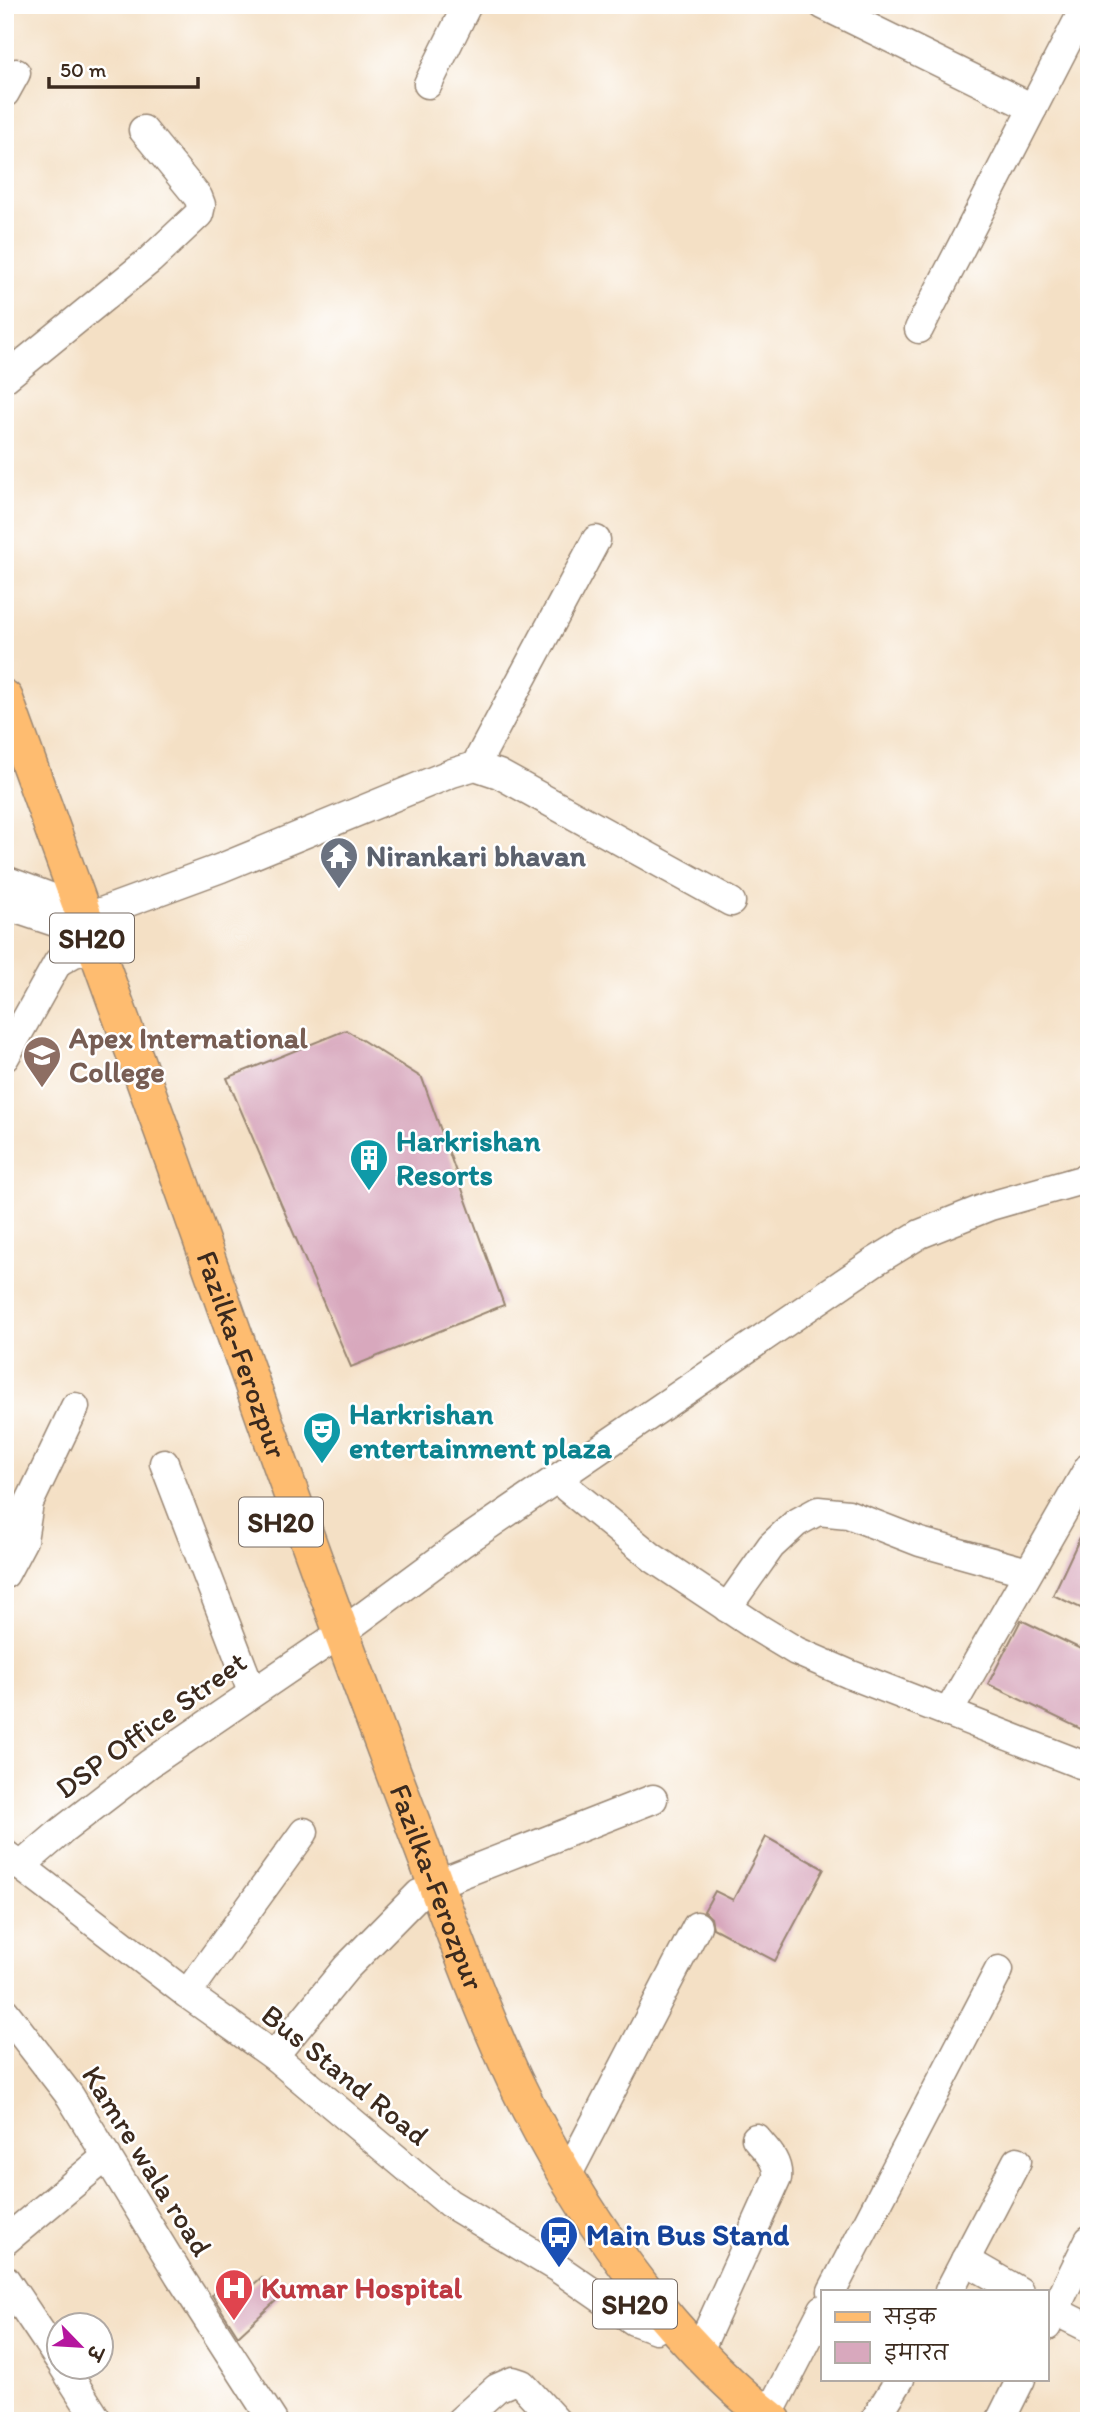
<svg xmlns="http://www.w3.org/2000/svg" width="1094" height="2426" font-family="Itim,'Playpen Sans Deva',sans-serif">
<style>
.building{fill:#d8a8bd}
.lines{fill:none;stroke-linecap:round;stroke-linejoin:round}
.minor-casing{stroke:#988572;stroke-width:31}
.major-casing{stroke:#988572;stroke-width:38}
.minor{stroke:#fff;stroke-width:28}
.major{stroke:#febc70;stroke-width:35}
.labels{text-anchor:middle;stroke-width:5;stroke-linejoin:round;paint-order:stroke}
.shield{fill:#fff;stroke:#766a62;stroke-width:2}
.shield-label{font-size:28px;font-weight:bold;fill:#3b2a1e}
.worship-label{font-size:30px;font-weight:bold;fill:#5b616d;stroke:#fff;text-anchor:start}
.education-label{font-size:30px;font-weight:bold;fill:#785e54;stroke:#fff;text-anchor:start}
.culture-label{font-size:30px;font-weight:bold;fill:#0d838f;stroke:#fff;text-anchor:start}
.street-label{font-size:30px;fill:#3b2a1e;stroke:#fff}
.transit-label{font-size:30px;font-weight:bold;fill:#164399;stroke:#fff;text-anchor:start}
.health-label{font-size:30px;font-weight:bold;fill:#be3a42;stroke:#fff;text-anchor:start}
</style>
<rect width="100%" height="100%" fill="#fff"/>
<filter id="ink" filterUnits="userSpaceOnUse"><feTurbulence type="fractalNoise" baseFrequency=".0143" numOctaves="2"/><feDisplacementMap in="SourceGraphic" scale="14" xChannelSelector="R" yChannelSelector="G"/><feConvolveMatrix kernelMatrix="1 2 1 2 8 2 1 2 1" color-interpolation-filters="sRGB"/></filter>
<filter id="wash" filterUnits="userSpaceOnUse"><feTurbulence type="fractalNoise" baseFrequency=".00686" numOctaves="4" result="noise"/><feDisplacementMap in="SourceGraphic" scale="28" xChannelSelector="R" yChannelSelector="G"/><feGaussianBlur stdDeviation="1.57" result="paint"/><feColorMatrix in="noise" values="0 0 0 0 0 0 0 0 0 0 0 0 0 0 0 0 0 1.4 0 .05"/><feComposite in="paint" operator="in"/></filter>
<g filter="url(#wash)">
<rect width="100%" height="100%" fill="#f4e0c5"/>
<g id="blocks">
<g class="building">
<polygon points="346,1030 422,1078 504,1305 351,1367 227,1078"/>
<polygon points="1089,1518 1089,1612 1053,1595"/>
<polygon points="1021,1620 1089,1653 1089,1733 988,1684"/>
<polygon points="766,1837 824,1869 775,1961 713,1928 711,1918 704,1911 715,1891 733,1900"/>
<polygon points="262,2277 280,2297 238,2336 212,2295 223,2286 236,2300"/>
</g>
</g>
</g>
<g filter="url(#ink)">
<use href="#blocks" fill-opacity="0" stroke="#988572" stroke-width="2"/>
<g class="lines">
<defs>
<g id="minor">
<polyline points="823,5 1033,108"/>
<polyline points="428,84 467,5"/>
<polyline points="5,93 16,73"/>
<polyline points="919,329 1086,5"/>
<polyline points="5,378 150,260 199,214 201,205 198,197 143,130"/>
<polyline points="475,766 596,540"/>
<polyline points="5,880 82,909"/>
<polyline points="5,903 22,911 91,934"/>
<polyline points="85,918 221,868 452,773 475,766 499,774 731,902"/>
<polyline points="5,1057 58,962 74,953 96,948"/>
<polyline points="164,1463 252,1692"/>
<polyline points="556,1479 653,1558 758,1628 796,1651 849,1674 1080,1764"/>
<polyline points="5,1574 23,1540 29,1503 75,1407"/>
<polyline points="727,1608 771,1546 796,1523 818,1511 848,1514 920,1542 1028,1572"/>
<polyline points="948,1713 1089,1467"/>
<polyline points="5,1854 187,1994 274,2056 449,2203 559,2269 634,2321 656,2329"/>
<polyline points="22,1865 63,1830 149,1764 341,1633 461,1544 874,1262 920,1234 990,1206 1089,1178"/>
<polyline points="436,1884 653,1799"/>
<polyline points="187,1994 304,1832"/>
<polyline points="5,2012 70,2096 179,2275 273,2421"/>
<polyline points="274,2056 346,1968 419,1894"/>
<polyline points="567,2176 697,1926"/>
<polyline points="5,2241 107,2156"/>
<polyline points="965,2260 1019,2291"/>
<polyline points="5,2279 60,2361"/>
<polyline points="832,2291 999,1970"/>
<polyline points="949,2291 1017,2161"/>
<polyline points="1047,2307 1089,2328"/>
<polyline points="1047,2326 1089,2240"/>
<path d="M698,2353L777,2178C779,2161 766,2150 756,2138"/>
<polyline points="63,2366 98,2421"/>
<polyline points="768,2416 823,2309"/>
<polyline points="460,2421 497,2388 513,2381 522,2384 556,2421"/>
<polyline points="874,2421 900,2379"/>
<polyline points="1000,2421 1021,2379"/>
</g>
<g id="major">
<path id="s1" d="M5,698C97,947 186,1196 274,1446C320,1575 367,1704 416,1832C447,1914 478,2002 515,2081C575,2205 665,2337 774,2421"/>
</g>
</defs>
<use href="#minor" class="minor-casing"/>
<use href="#major" class="major-casing"/>
<use href="#minor" class="minor"/>
<use href="#major" class="major"/>
</g>
</g>
<defs>
<symbol id="temple-pin" viewBox="-11 -11 22 30"><path d="M0 17L-7.5 6A9.5 9.5 0 1 1 7.5 6Z" fill="#6b7280" stroke="#fff"/><path d="M0-6L5-2H3V0L6.5 2.5H4V6H1.5V3h-3V6H-4V2.5H-6.5L-3 0V-2H-5Z" fill="#fff"/></symbol>
<symbol id="university-pin" viewBox="-11 -11 22 30"><path d="M0 17L-7.5 6A9.5 9.5 0 1 1 7.5 6Z" fill="#8d6e63" stroke="#fff"/><path d="M0-5L7-2L0 1L-7-2ZM-4 1L0 2.5L4 1V4Q0 6-4 4Z" fill="#fff"/></symbol>
<symbol id="building-pin" viewBox="-11 -11 22 30"><path d="M0 17L-7.5 6A9.5 9.5 0 1 1 7.5 6Z" fill="#0f9aa8" stroke="#fff"/><path d="M-4-6H4V6H1V3H-1V6H-4ZM-2.5-4.3h1.7v1.8h-1.7ZM.8-4.3h1.7v1.8H.8ZM-2.5-1h1.7V.8h-1.7ZM.8-1h1.7V.8H.8Z" fill="#fff"/></symbol>
<symbol id="theatre-pin" viewBox="-11 -11 22 30"><path d="M0 17L-7.5 6A9.5 9.5 0 1 1 7.5 6Z" fill="#0f9aa8" stroke="#fff"/><path d="M-5-5.5Q0-4 5-5.5V0Q5 5 0 6Q-5 5-5 0ZM-3.3-2.5H-1v1.5H-3.3ZM1-2.5H3.3v1.5H1ZM-2.8 1Q0 5.5 2.8 1Z" fill="#fff"/></symbol>
<symbol id="bus-pin" viewBox="-11 -11 22 30"><path d="M0 17L-7.5 6A9.5 9.5 0 1 1 7.5 6Z" fill="#1a4fb4" stroke="#fff"/><path d="M-5-6H5V4H4V6H2V4H-2V6H-4V4H-5ZM-3.5-4V0h7V-4ZM-3.5 1.2v1.5H-2V1.2ZM2 1.2v1.5H3.5V1.2Z" fill="#fff"/></symbol>
<symbol id="hospital-pin" viewBox="-11 -11 22 30"><path d="M0 17L-7.5 6A9.5 9.5 0 1 1 7.5 6Z" fill="#e0444e" stroke="#fff"/><path d="M-5-5h3v3.5h4V-5h3V5h-3V1.5h-4V5h-3Z" fill="#fff"/></symbol>
</defs>
<g fill-rule="evenodd">
<use href="#temple-pin" x="317" y="834" width="44" height="60"/>
<use href="#university-pin" x="20" y="1033" width="44" height="60"/>
<use href="#building-pin" x="347" y="1136" width="44" height="60"/>
<use href="#theatre-pin" x="300" y="1409" width="44" height="60"/>
<use href="#bus-pin" x="537" y="2213" width="44" height="60"/>
<use href="#hospital-pin" x="212" y="2266" width="44" height="60"/>
</g>
<g class="labels">
<g class="shield">
<rect x="50" y="913.5" width="84" height="49" rx="5"/>
<rect x="239" y="1497.5" width="84" height="49" rx="5"/>
<rect x="593" y="2279.5" width="84" height="49" rx="5"/>
</g>
<g class="shield-label">
<text x="92" y="948">SH20</text>
<text x="281" y="1532">SH20</text>
<text x="635" y="2314">SH20</text>
</g>
<g class="worship-label">
<text x="366" y="866">Nirankari bhavan</text>
</g>
<g class="education-label">
<text x="69" y="1048">Apex International<tspan x="69" dy="34">College</tspan></text>
</g>
<g class="culture-label">
<text x="396" y="1151">Harkrishan<tspan x="396" dy="34">Resorts</tspan></text>
<text x="349" y="1424">Harkrishan<tspan x="349" dy="34">entertainment plaza</tspan></text>
</g>
<g class="street-label">
<text dy="10" stroke="none"><textPath href="#s1" startOffset="698">Fazilka-Ferozpur</textPath></text>
<text transform="translate(151 1725) rotate(-36)" y="10">DSP Office Street</text>
<text dy="10" stroke="none"><textPath href="#s1" startOffset="1265">Fazilka-Ferozpur</textPath></text>
<text transform="translate(345 2075) rotate(39)" y="10">Bus Stand Road</text>
<text transform="translate(147 2161) rotate(58)" y="10">Kamre wala road</text>
</g>
<g class="transit-label">
<text x="586" y="2245">Main Bus Stand</text>
</g>
<g class="health-label">
<text x="261" y="2298">Kumar Hospital</text>
</g>
</g>
<rect width="1094" height="2426" fill="none" stroke="#fff" stroke-width="28"/>
<rect x="821" y="2290" width="228" height="91" fill="#ffffff" stroke="#b1aaa5" stroke-width="2"/>
<rect x="835" y="2312" width="35" height="10" fill="#febc70" stroke="#b1aaa5" stroke-width="2"/>
<text x="884" y="2324" font-size="21" fill="#3b2a1e">सड़क</text>
<rect x="835" y="2342" width="35" height="21" fill="#d8a8bd" stroke="#b1aaa5" stroke-width="2"/>
<text x="884" y="2360" font-size="21" fill="#3b2a1e">इमारत</text>
<g transform="translate(80 2346) rotate(115)"><circle r="33" fill="#ffffff" stroke="#b1aaa5" stroke-width="2"/>
<path d="M0-5L12 26L0 18L-12 26Z" fill="#b5179e"/>
<text y="-10" font-size="19" font-weight="bold" text-anchor="middle" fill="#3b2a1e">उ</text>
</g>
<path d="M49 77v10h149v-10" fill="none" stroke="#3b2a1e" stroke-width="3.5"/>
<text x="60" y="77" font-size="21" fill="#3b2a1e" stroke="#ffffff" stroke-width="5" paint-order="stroke">50 m</text>
</svg>
